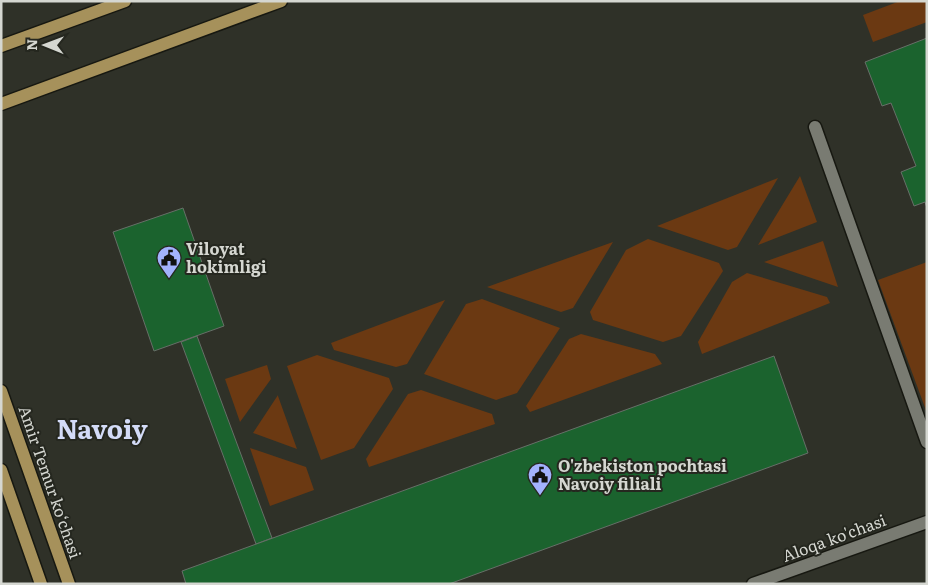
<svg xmlns="http://www.w3.org/2000/svg" width="928" height="585" font-family="Literata,serif">
<style>
.green{fill:#6b3912}
.building{fill:#1b632e;stroke:#676f68}
.lines{fill:none;stroke-linecap:round;stroke-linejoin:round}
.minor-casing{stroke:#171811;stroke-width:15}
.major-casing{stroke:#171811;stroke-width:15}
.minor{stroke:#797b72;stroke-width:12}
.major{stroke:#a6915b;stroke-width:12}
.labels{text-anchor:middle;stroke-width:4;stroke-linejoin:round;paint-order:stroke}
.poi-label{font-size:16px;font-weight:bold;fill:#d5d7d1;stroke:#25271f;text-anchor:start}
.street-label{font-size:16px;fill:#d5d7d1;stroke:#25271f}
.town-label{font-size:26px;font-weight:bold;fill:#d3dbf7;stroke:#25271f}
</style>
<rect width="100%" height="100%" fill="#2f3128"/>
<g class="green">
<polygon points="900,1 927,1 927,22 873,42 863,15"/>
<polygon points="800,176 817,222 758,245"/>
<polygon points="778,178 737,247 728,250 657,226"/>
<polygon points="648,239 719,263 723,271 681,336 663,342 593,320 590,312 626,250"/>
<polygon points="823,241 838,287 764,262"/>
<polygon points="613,242 573,308 561,312 487,287"/>
<polygon points="927,262 927,413 878,280"/>
<polygon points="747,273 827,297 830,303 702,354 698,342 732,282"/>
<polygon points="482,299 560,328 517,393 496,400 424,374 466,304"/>
<polygon points="445,300 407,364 396,367 334,350 331,343"/>
<polygon points="581,334 655,354 662,364 530,412 526,406 569,339"/>
<polygon points="317,355 389,378 393,389 354,448 321,460 287,366"/>
<polygon points="267,365 271,379 240,422 225,379"/>
<polygon points="421,390 492,414 495,424 369,467 366,459 408,394"/>
<polygon points="278,395 278,396 297,449 253,433"/>
<polygon points="250,448 306,467 314,490 270,506"/>
</g>
<g class="building">
<polygon points="927,38 927,208 925,202 914,206 901,172 916,166 891,103 882,106 865,62"/>
<polygon points="183,208 224,326 154,351 113,232"/>
<polygon points="197,336 272,538 256,544 181,342"/>
<polygon points="774,356 808,453 449,584 186,584 182,571"/>
</g>
<g class="lines">
<defs>
<g id="minor">
<polyline points="815,127 927,442"/>
<polyline points="753,584 927,522"/>
</g>
<g id="major">
<polyline points="1,46 125,1"/>
<polyline points="1,104 281,1"/>
<polyline points="1,391 69,584"/>
<polyline points="1,470 41,584"/>
</g>
</defs>
<use href="#minor" class="minor-casing"/>
<use href="#major" class="major-casing"/>
<use href="#minor" class="minor"/>
<use href="#major" class="major"/>
</g>
<defs>
<symbol id="civic-pin" viewBox="-11 -11 22 30"><path d="M0 17L-7.5 6A9.5 9.5 0 1 1 7.5 6Z" fill="#a2b2fd" stroke="#25271f"/><path d="M-.6-6.5H3V-4.5H.6V-3L4-1V1h2V6H-6V1h2V-1L-.6-3ZM-1.2 2.5V6h2.4V2.5Z" fill="#111"/></symbol>
</defs>
<g fill-rule="evenodd">
<use href="#civic-pin" x="155" y="244" width="28" height="38"/>
<use href="#civic-pin" x="526" y="461" width="28" height="38"/>
</g>
<g class="labels">
<g class="poi-label">
<text x="186" y="255">Viloyat<tspan x="186" dy="18">hokimligi</tspan></text>
<text x="558" y="472">O'zbekiston pochtasi<tspan x="558" dy="18">Navoiy filiali</tspan></text>
</g>
<g class="street-label">
<text transform="translate(50 482) rotate(71)" y="6">Amir Temur ko‘chasi</text>
<text transform="translate(834 538) rotate(-20)" y="6">Aloqa ko'chasi</text>
</g>
<g class="town-label">
<text x="102" y="439">Navoiy</text>
</g>
</g>
<rect width="928" height="585" fill="none" stroke="#d5d7d1" stroke-width="5"/>
<g transform="translate(45 45) rotate(271)" stroke="#25271f" stroke-width="4" paint-order="stroke">
<path d="M0-4L9 19L0 12L-9 19Z" fill="#d5d7d1"/>
<text y="-8" font-size="14" font-weight="bold" text-anchor="middle" fill="#d5d7d1">N</text>
</g>
</svg>
